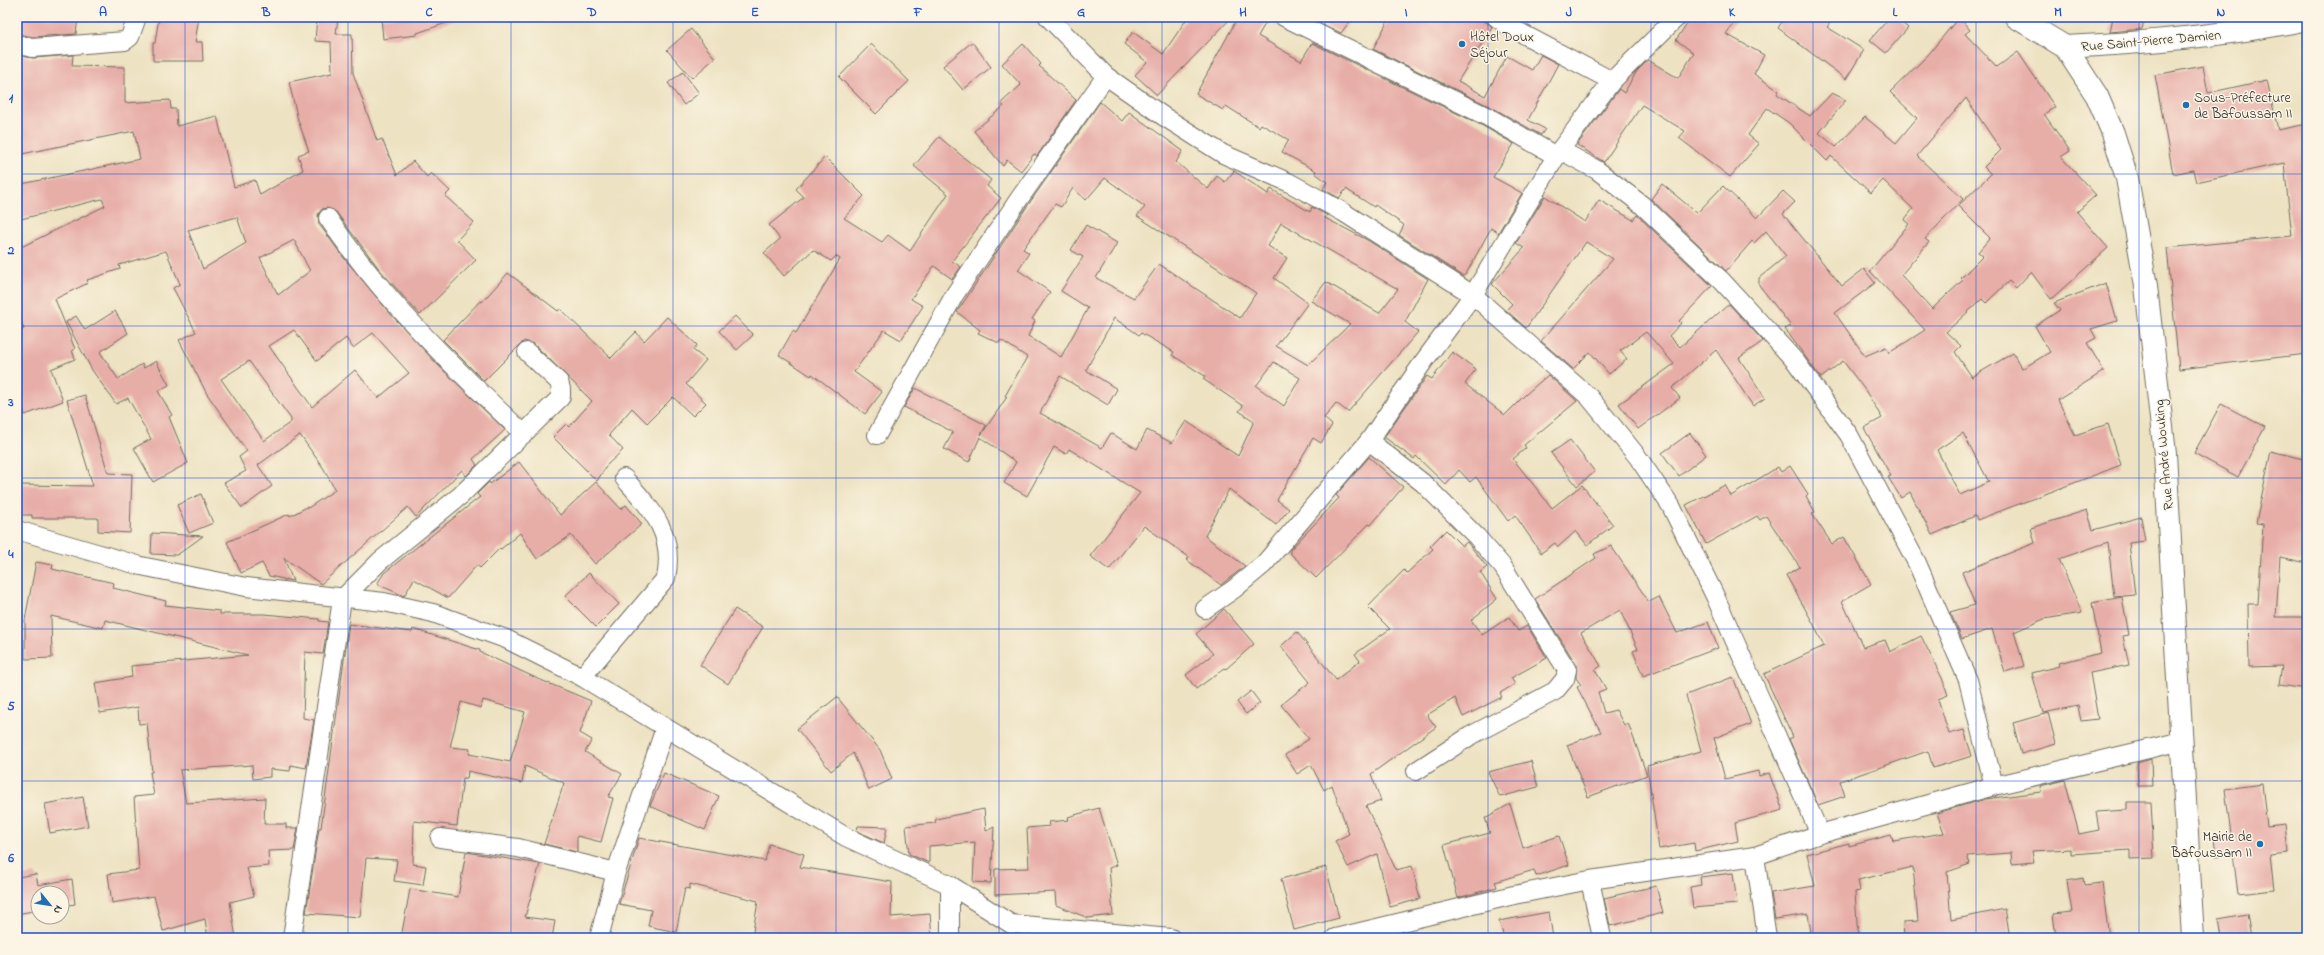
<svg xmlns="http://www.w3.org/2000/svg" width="2324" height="955" font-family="'Indie Flower',sans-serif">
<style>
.building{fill:#e7aea8;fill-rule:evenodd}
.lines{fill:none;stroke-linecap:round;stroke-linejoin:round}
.street-casing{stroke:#6f6b60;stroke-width:20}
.secondary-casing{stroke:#6f6b60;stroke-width:24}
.street{stroke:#fff;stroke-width:18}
.secondary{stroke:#fff;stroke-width:22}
.grid{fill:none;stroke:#1d4ed8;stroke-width:1;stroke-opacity:0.55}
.poi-dot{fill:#1f6fb2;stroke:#fcf5e5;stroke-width:1.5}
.labels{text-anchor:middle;stroke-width:3;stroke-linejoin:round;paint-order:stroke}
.poi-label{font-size:14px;fill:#2b2b2b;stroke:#fcf5e5;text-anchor:start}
.street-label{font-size:14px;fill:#2b2b2b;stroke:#fcf5e5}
.neatline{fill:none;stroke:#1d4ed8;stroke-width:1.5}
.grid-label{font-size:13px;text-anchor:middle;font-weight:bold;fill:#1d4ed8}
</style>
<rect width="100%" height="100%" fill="#fcf5e5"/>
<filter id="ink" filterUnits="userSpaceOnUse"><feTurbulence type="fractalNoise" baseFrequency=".025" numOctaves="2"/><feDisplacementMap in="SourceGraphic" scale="8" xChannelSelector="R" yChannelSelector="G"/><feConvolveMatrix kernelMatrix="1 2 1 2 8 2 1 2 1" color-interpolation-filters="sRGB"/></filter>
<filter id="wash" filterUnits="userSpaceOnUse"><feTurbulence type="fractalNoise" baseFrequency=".012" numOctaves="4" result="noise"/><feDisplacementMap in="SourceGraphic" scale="16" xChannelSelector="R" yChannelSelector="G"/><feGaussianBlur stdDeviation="0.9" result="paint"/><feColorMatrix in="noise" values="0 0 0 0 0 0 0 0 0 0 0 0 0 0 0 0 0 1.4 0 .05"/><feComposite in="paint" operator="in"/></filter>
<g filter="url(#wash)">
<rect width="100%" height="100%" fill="#ede2c2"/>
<g id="blocks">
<g class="building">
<polygon points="17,17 78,17 76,34 33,37 17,34"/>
<polygon points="159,17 199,17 195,42 202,42 203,61 153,61 153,43 155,43"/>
<path d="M317,17H338L336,34H352L353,73L377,141L382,139L397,175L413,161L427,177L431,173L450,191L445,196L474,222L457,240L476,260L420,315L380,270L336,212L327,208L322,209L318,214L319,224L341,254L388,311L438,365L505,430L473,459L477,465L466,476L462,470L416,517L408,507L321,584L284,558L293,581L269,576L262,563L241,573L227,542L289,514L290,516L307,507L308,508L335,490L324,469L300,435L258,465L272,486L242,508L224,483L246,471L239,457L247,451L207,394L179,340L196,332L173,288L180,284L166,251L119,265L120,269L87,280L88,283L55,299L75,349L72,350L75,359L51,369L63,401L25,415L17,394V332L24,329L17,312V249L105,206L102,199L17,220V185L140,159L134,131L17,155V55L33,58L73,55L72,66L125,67V103L170,100L171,109H176L177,126L217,116L234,187L255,180L260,195L303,170L298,155L309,151L298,120L289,82L332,73L331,42L315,41ZM237,217L246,243L203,269L188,230ZM294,240L310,271L278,295L260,258ZM294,330L317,361L346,338L353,348L373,333L409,373L378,398L355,370L312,407L269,346ZM249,361L291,419V422L264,441L221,379Z"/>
<polygon points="381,17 454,17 455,20 417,33 417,35 383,39"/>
<polygon points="1188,17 1232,17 1157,95 1135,75 1147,62 1124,44 1133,32 1163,54"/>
<polygon points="1238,17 1269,17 1258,36 1301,61 1312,43 1483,126 1514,144 1493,177 1522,193 1498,233 1491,228 1466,274 1463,276 1399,235 1404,225 1375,205 1374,207 1346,189 1339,198 1323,189 1327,182 1315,173 1316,171 1282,152 1289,140 1261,124 1259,127 1226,106 1223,110 1196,94"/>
<polygon points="1308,17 1353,17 1341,33"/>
<polygon points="1390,17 1477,17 1489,24 1492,27 1458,81 1485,96 1507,56 1532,70 1541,55 1558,64 1528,120 1545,129 1541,135 1493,108 1373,49"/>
<path d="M1691,17H1738L1726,34L1764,55L1754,74L1779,91L1777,94L1810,116L1832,93L1846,100L1819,133L1836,147L1865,117L1896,143L1917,118L1890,92L1927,56L1959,17L1970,30L1965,34L1997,67L2018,52L2055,107L2044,114L2070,151L2061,157L2096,195L2077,212L2108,248L2051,299L2031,272L2016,288L2009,281L1986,303L1982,299L1946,332L1961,346L1955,352L1972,377L2013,353L2022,369L2050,352L2035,326L2060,310L2054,303L2106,283L2117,321L2091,329L2096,338L2087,343L2104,371L2058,400L2075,435L2108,424L2121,465L1977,520L1975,516L1932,535L1910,492L1901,498L1888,477L1891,476L1864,428L1882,418L1865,390L1843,361L1821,378L1785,329L1791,326L1759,285V278L1786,256L1766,231L1754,243L1752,241L1726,271L1651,199L1662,184L1697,213L1723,186L1757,218L1783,191L1795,202L1783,214L1842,286L1864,269L1875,283L1835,313L1865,356L1886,347L1889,353L1925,330L1870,271L1909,224L1904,220L1913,209L1883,180L1871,193L1831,156L1827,161L1789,123L1767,108L1748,135L1759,144L1730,177L1679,138L1685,131L1642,105L1604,162L1577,145L1619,89L1624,93L1637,71L1648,60L1678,78L1694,53L1676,40ZM1966,98L2001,150L1984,167L1991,174L1958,206L1990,238L1978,252L1983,256L1961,278L1963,280L1932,309L1901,275L1929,242L1925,239L1963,199L1917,156ZM1963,433L1989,482L1960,495L1937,450Z"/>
<polygon points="1785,17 1834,17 1827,27 1864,50 1846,79 1778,28"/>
<polygon points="1890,17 1895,17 1908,28 1886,53 1870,40"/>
<polygon points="2113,17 2145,17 2142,29 2110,32"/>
<polygon points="691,29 715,58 692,78 667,50"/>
<polygon points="972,42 991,67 963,90 943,66"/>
<polygon points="871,44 909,81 876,114 839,77"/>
<polygon points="1023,44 1041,64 1039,66 1076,100 1037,156 1034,154 1021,171 1007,160 1003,166 974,131 1004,106 1001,103 1021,85 1002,64"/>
<polygon points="2203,66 2208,93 2267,80 2278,130 2307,124 2307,354 2179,369 2167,248 2292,236 2284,163 2196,182 2193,170 2173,174 2155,75"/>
<polygon points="683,72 699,93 684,105 668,83"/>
<path d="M1100,102L1122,121L1129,112L1183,151L1176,162L1208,189L1217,176L1225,182L1234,171L1268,194L1271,189L1310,212L1312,207L1327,215L1325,218L1369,241L1428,279L1405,322L1418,332L1348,412L1336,403L1324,418L1332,425L1321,443L1313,438L1277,500L1289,509L1276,525L1229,489L1205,536L1245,566L1221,585L1187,560L1189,557L1144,526L1109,570L1090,556L1140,493L1069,449L1066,454L1054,447L1027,496L1004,483L1016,462L980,437L969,462L944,449L953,432L904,407L915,388L986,425L981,435L1007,397L1005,396L1027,357L1001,340L999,343L978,333L980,330L957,312L1028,205ZM1105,178L1145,207L1137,216L1256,293L1240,318L1159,264L1134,298L1096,278L1117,243L1086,225L1071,250L1083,257L1061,291L1088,308L1061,357L1028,336L1035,321L1032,319L1050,292L1018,270L1029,253L1023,249L1055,204L1061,207L1073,188L1086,200ZM1281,223L1398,289L1379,313L1326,282L1311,301L1350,324L1308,365L1276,346L1308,303L1274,278L1287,258L1268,246ZM1114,318L1139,335L1141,333L1174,352L1172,355L1205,376L1203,379L1243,406L1239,411L1254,421L1238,456L1186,421L1172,443L1147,430L1137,449L1111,433L1102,448L1040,413L1060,376L1108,405L1117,389L1086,370ZM1274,362L1300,378L1284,406L1256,386Z"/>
<polygon points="939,137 991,180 987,186 1001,198 952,261 961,267 952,279 934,266 911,299 923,306 901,340 884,330 854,372 882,392 865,414 812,374 811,376 779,355 793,331 796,333 840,259 836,256 831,261 813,250 784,276 764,253 780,239 769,225 804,197 796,189 825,157 864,196 844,218 882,242 888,235 910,251 948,194 914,166"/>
<polygon points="1545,196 1585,222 1599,200 1633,220 1637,215 1712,286 1679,321 1681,323 1669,336 1680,347 1729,304 1763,341 1739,358 1765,398 1753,406 1716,350 1672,388 1680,398 1638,429 1619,404 1674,364 1646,332 1620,351 1627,359 1609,374 1590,352 1573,369 1541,341 1613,259 1586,242 1526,328 1506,310 1512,304 1492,284 1524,248 1516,243"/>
<polygon points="508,273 558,311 560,309 611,358 636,332 644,341 667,317 697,345 693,350 706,360 686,384 706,403 693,416 673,397 647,423 632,408 609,435 623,450 607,465 597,481 553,437 566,424 569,427 592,401 534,344 524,341 484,381 443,340 480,301 482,302"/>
<polygon points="115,311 128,333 100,352 118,379 142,364 144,368 156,361 169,385 158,391 172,415 169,417 188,463 153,482 134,448 151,439 128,398 116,404 92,370 66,322 76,316 85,330"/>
<polygon points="735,316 753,335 737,350 719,331"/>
<polygon points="1452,352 1476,369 1465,384 1505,415 1525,395 1548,375 1577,401 1524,445 1526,448 1513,459 1552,508 1582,485 1613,525 1587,545 1576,531 1558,547 1555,543 1541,553 1515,515 1508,521 1476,477 1470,482 1459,470 1446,485 1416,456 1414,459 1384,437 1427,376 1432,379"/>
<polygon points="85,395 108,473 132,474 130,533 98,531 98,518 32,518 32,515 17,515 17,485 93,486 67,400"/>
<polygon points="2221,404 2265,427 2238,477 2194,453"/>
<polygon points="1690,433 1706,455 1679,476 1662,453"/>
<polygon points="1570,440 1595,472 1577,486 1551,453"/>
<polygon points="2271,451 2307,460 2307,563 2280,557 2276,617 2307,617 2307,689 2279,685 2282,666 2249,667 2248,604 2258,604 2263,524 2256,523"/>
<polygon points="1369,457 1403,487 1371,525 1369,524 1316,578 1290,553 1290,550 1339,498 1336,495"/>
<polygon points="519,462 560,515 596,482 621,509 626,505 642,524 595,564 571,535 537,559 520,533 501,549 500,548 480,568 477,565 448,598 414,579 404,596 377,584 384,573 480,497 477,494 489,482 490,484"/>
<polygon points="1790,466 1808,494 1806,496 1815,512 1812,514 1832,544 1844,537 1871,584 1842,601 1863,647 1885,640 1890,652 1921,636 1942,678 1948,695 1938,699 1949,734 1964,730 1972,756 1933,768 1928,751 1840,781 1845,796 1818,805 1789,739 1793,737 1764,674 1824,646 1813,623 1786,575 1800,567 1766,516 1760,520 1757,516 1706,544 1686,505 1725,485 1731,496 1778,467 1781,472"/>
<polygon points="201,494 213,523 189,533 177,505"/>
<polygon points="2087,510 2093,530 2141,517 2145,541 2129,543 2135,595 2114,597 2108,542 2059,559 2082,613 2044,619 2014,632 2024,666 2005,672 1992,629 1962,639 1950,612 1975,605 1962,572 2035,543 2031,528"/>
<polygon points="1446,530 1462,546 1467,542 1487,567 1480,572 1497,599 1471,620 1482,635 1509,617 1518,631 1527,626 1547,658 1511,678 1515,684 1500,693 1502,697 1463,717 1455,698 1427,715 1436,727 1371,774 1381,801 1366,806 1396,870 1412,866 1420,899 1390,907 1377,854 1348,867 1335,841 1349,834 1332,785 1324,790 1311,765 1297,774 1285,755 1309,739 1281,705 1310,682 1281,646 1297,632 1336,680 1360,661 1355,654 1390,629 1368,607 1404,570 1407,573 1433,549 1430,546"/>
<polygon points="152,533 203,536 177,555 151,554"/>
<polygon points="1611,546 1649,602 1659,597 1677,633 1708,622 1718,648 1643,676 1633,651 1638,649 1620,610 1581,633 1601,666 1595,670 1606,689 1598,692 1604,713 1616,710 1624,725 1628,723 1647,775 1588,797 1567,745 1601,732 1577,687 1581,685 1576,678 1576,664 1535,599 1596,558 1594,554"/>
<polygon points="36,562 53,565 52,569 114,583 113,588 166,601 165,605 220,611 220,614 264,614 319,619 319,621 328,622 323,654 305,652 303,718 314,720 306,768 291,765 290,771 270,769 270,777 253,779 252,765 180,770 186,803 265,798 264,824 286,824 286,828 298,828 294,850 268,851 269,866 247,868 254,896 230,902 236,938 208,938 205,919 163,931 154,896 112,903 108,874 139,870 134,797 154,795 150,772 152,772 147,723 139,724 138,707 100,713 95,683 132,677 131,666 248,655 105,620 103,628 51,616 52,658 25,659 25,620"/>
<polygon points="589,573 619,604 596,627 565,596"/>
<polygon points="2122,597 2129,635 2123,636 2129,665 2090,673 2098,719 2081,721 2078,706 2043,713 2032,673 2059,666 2058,663 2101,653 2092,603"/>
<polygon points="735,609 763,627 728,684 700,665"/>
<polygon points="1224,609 1254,644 1226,669 1225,668 1196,689 1186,675 1213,654 1196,634"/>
<path d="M349,624L412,632L413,629L480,650V652L536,678L591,701L580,733L592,740L585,752L622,774L608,797L613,798L601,842L577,836V852L544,844L564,783L525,766L522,783L468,771L467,778H463L457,826L414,821L413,864L426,866L423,885L394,881L397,860L366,858L360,917L306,913L319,828H321ZM483,700L525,712L510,762L469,754L470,749L450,747L461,702L481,708Z"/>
<polygon points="1733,677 1751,724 1714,738 1725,779 1758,771 1759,776 1769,773 1783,810 1735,823 1738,841 1695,851 1694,843 1659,849 1647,766 1701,751 1686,695"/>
<polygon points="1251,691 1260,703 1246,714 1237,702"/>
<polygon points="837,697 880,750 892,779 869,790 853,753 831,771 797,729"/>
<polygon points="2048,713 2056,744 2021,754 2013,723"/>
<polygon points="2151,759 2152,786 2138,786 2137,763"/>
<polygon points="1531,761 1538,787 1500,797 1488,772"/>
<polygon points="664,773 719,796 705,830 650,806"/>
<polygon points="2065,780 2079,834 2099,830 2096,812 2127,810 2127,802 2151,802 2154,858 2130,859 2130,850 2071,854 2071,849 2032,851 2034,862 2012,864 2011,853 1967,856 1970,864 1947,872 1951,920 2005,909 2010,938 1904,938 1903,922 1918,921 1913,867 1858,880 1860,891 1855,892 1858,938 1812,938 1808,914 1775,919 1771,893 1815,886 1807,854 1849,843 1849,846 1891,835 1893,841 1944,833 1937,813 1985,799 2041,792 2040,786"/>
<polygon points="2262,784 2267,826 2285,824 2288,853 2270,855 2274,890 2238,894 2233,854 2216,856 2214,838 2231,835 2225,789"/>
<polygon points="83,797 88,826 50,833 45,804"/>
<polygon points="1510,804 1523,848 1559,836 1569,865 1536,876 1534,870 1495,882 1497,887 1458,898 1444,845 1490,833 1485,818"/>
<polygon points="1099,808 1117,865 1109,868 1113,915 1088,918 1056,905 1055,892 995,895 995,869 1029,868 1027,828 1050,826 1049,822 1069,820 1068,817"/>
<polygon points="984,809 986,831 994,827 991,883 973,882 975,842 929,846 929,863 909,854 906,826 935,823 936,819"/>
<polygon points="858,826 887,827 884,843 857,831"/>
<polygon points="639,838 765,861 769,844 804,854 800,867 892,882 891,917 930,914 932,938 752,938 758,901 690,884 690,889 685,888 676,932 648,926 651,910 619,904"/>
<polygon points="466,852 540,864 525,917 555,921 552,938 401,938 410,889 458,897"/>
<polygon points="1326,867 1339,918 1294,930 1281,879"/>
<polygon points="1733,873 1737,904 1693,908 1690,887 1701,885 1700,877"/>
<polygon points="36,874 38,885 72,879 75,904 62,906 62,893 38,893 38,910 17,914 17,877"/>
<polygon points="2083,878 2084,885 2102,883 2109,938 2093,938 2093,934 2056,938 2053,914 2072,912 2067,881"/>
<polygon points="1656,886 1663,913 1610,926 1604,898"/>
<polygon points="1549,912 1553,938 1504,938 1499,921"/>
<polygon points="2247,914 2251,938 2221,938 2218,919"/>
</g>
</g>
</g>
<g filter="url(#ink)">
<use href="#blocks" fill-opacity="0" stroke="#6f6b60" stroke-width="1"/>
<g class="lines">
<defs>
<g id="street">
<polyline points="1048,17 1106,76 1163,116 1223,154 1288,182 1343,212 1473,295 1589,397 1637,456 1671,506 1715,596 1820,834"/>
<polyline points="1284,17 1488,117 1556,156"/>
<polyline points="1496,17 1508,26 1612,81"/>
<polyline points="17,44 32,48 125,41 130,37 137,17"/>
<polyline points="1560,150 1597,170 1642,205 1722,281 1796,362 1849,435 1917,563 1968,680 1994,786"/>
<path d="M328,218C383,299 453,367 524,434"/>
<polyline points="877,435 955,294 1019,199 1106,76"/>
<polyline points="1369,441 1423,483 1477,537 1503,567 1567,670 1565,679 1555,691 1470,736 1416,771"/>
<polyline points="17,530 141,566 246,587 384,602 433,613 506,639 582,677 846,837 950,885 1011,924 1171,938"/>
<polyline points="1205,609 1234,589 1264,564 1369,441 1424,361 1473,295 1560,150 1612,81 1677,17"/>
<path d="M582,677L666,578C675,533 652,510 624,478"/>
<polyline points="440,838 518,848 616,872"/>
<polyline points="1755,856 1767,938"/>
<polyline points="1590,880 1602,938"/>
<polyline points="950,885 950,938"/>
<polyline points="292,938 342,599 380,561 461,495 561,397 561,389 559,382 527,352"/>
<polyline points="599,938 616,872 665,728"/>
<polyline points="1335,938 1514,895 1590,880 1755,856 1820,834 1994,786 2182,741"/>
</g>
<g id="secondary">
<polyline points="2016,17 2065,47 2097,96 2113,133 2127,178 2146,286 2165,454 2193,938"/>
<path d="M2065,47C2147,43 2227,36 2307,19"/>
</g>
</defs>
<use href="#street" class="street-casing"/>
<use href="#secondary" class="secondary-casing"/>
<use href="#street" class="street"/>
<use href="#secondary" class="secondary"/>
</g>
</g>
<path class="grid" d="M185,17V938M348,17V938M511,17V938M673,17V938M836,17V938M999,17V938M1162,17V938M1325,17V938M1488,17V938M1651,17V938M1813,17V938M1976,17V938M2139,17V938M17,174H2307M17,326H2307M17,478H2307M17,629H2307M17,781H2307"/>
<g class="poi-dot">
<circle cx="1462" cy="44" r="4"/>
<circle cx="2186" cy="105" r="4"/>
<circle cx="2260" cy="844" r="4"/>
</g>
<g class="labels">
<g class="poi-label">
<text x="1470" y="41">Hôtel Doux<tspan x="1470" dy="16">Séjour</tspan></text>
<text x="2194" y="102">Sous-Préfecture<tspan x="2194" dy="16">de Bafoussam II</tspan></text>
<text x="2252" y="841" text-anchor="end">Mairie de<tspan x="2252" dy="16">Bafoussam II</tspan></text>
</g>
<g class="street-label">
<text transform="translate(2151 40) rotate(-5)" y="5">Rue Saint-Pierre Damien</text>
<text transform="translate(2163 455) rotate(-95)" y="5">Rue André Wouking</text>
</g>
</g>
<rect width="2324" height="955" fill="none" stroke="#fcf5e5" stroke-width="44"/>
<g transform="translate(50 905) rotate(120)"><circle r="19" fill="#fcf5e5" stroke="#a8a49b"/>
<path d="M0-3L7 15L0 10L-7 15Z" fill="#1f6fb2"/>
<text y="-6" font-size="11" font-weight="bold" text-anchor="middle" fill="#2b2b2b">N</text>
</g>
<rect x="22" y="22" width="2280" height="911" class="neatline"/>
<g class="grid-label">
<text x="103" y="16">A</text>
<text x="266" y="16">B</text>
<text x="429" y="16">C</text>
<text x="592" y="16">D</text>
<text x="755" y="16">E</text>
<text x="918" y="16">F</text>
<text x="1081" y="16">G</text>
<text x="1243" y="16">H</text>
<text x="1406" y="16">I</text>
<text x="1569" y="16">J</text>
<text x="1732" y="16">K</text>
<text x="1895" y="16">L</text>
<text x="2058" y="16">M</text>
<text x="2221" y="16">N</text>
<text x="11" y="102">1</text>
<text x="11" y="254">2</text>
<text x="11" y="406">3</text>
<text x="11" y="558">4</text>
<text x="11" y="710">5</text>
<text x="11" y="862">6</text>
</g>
</svg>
